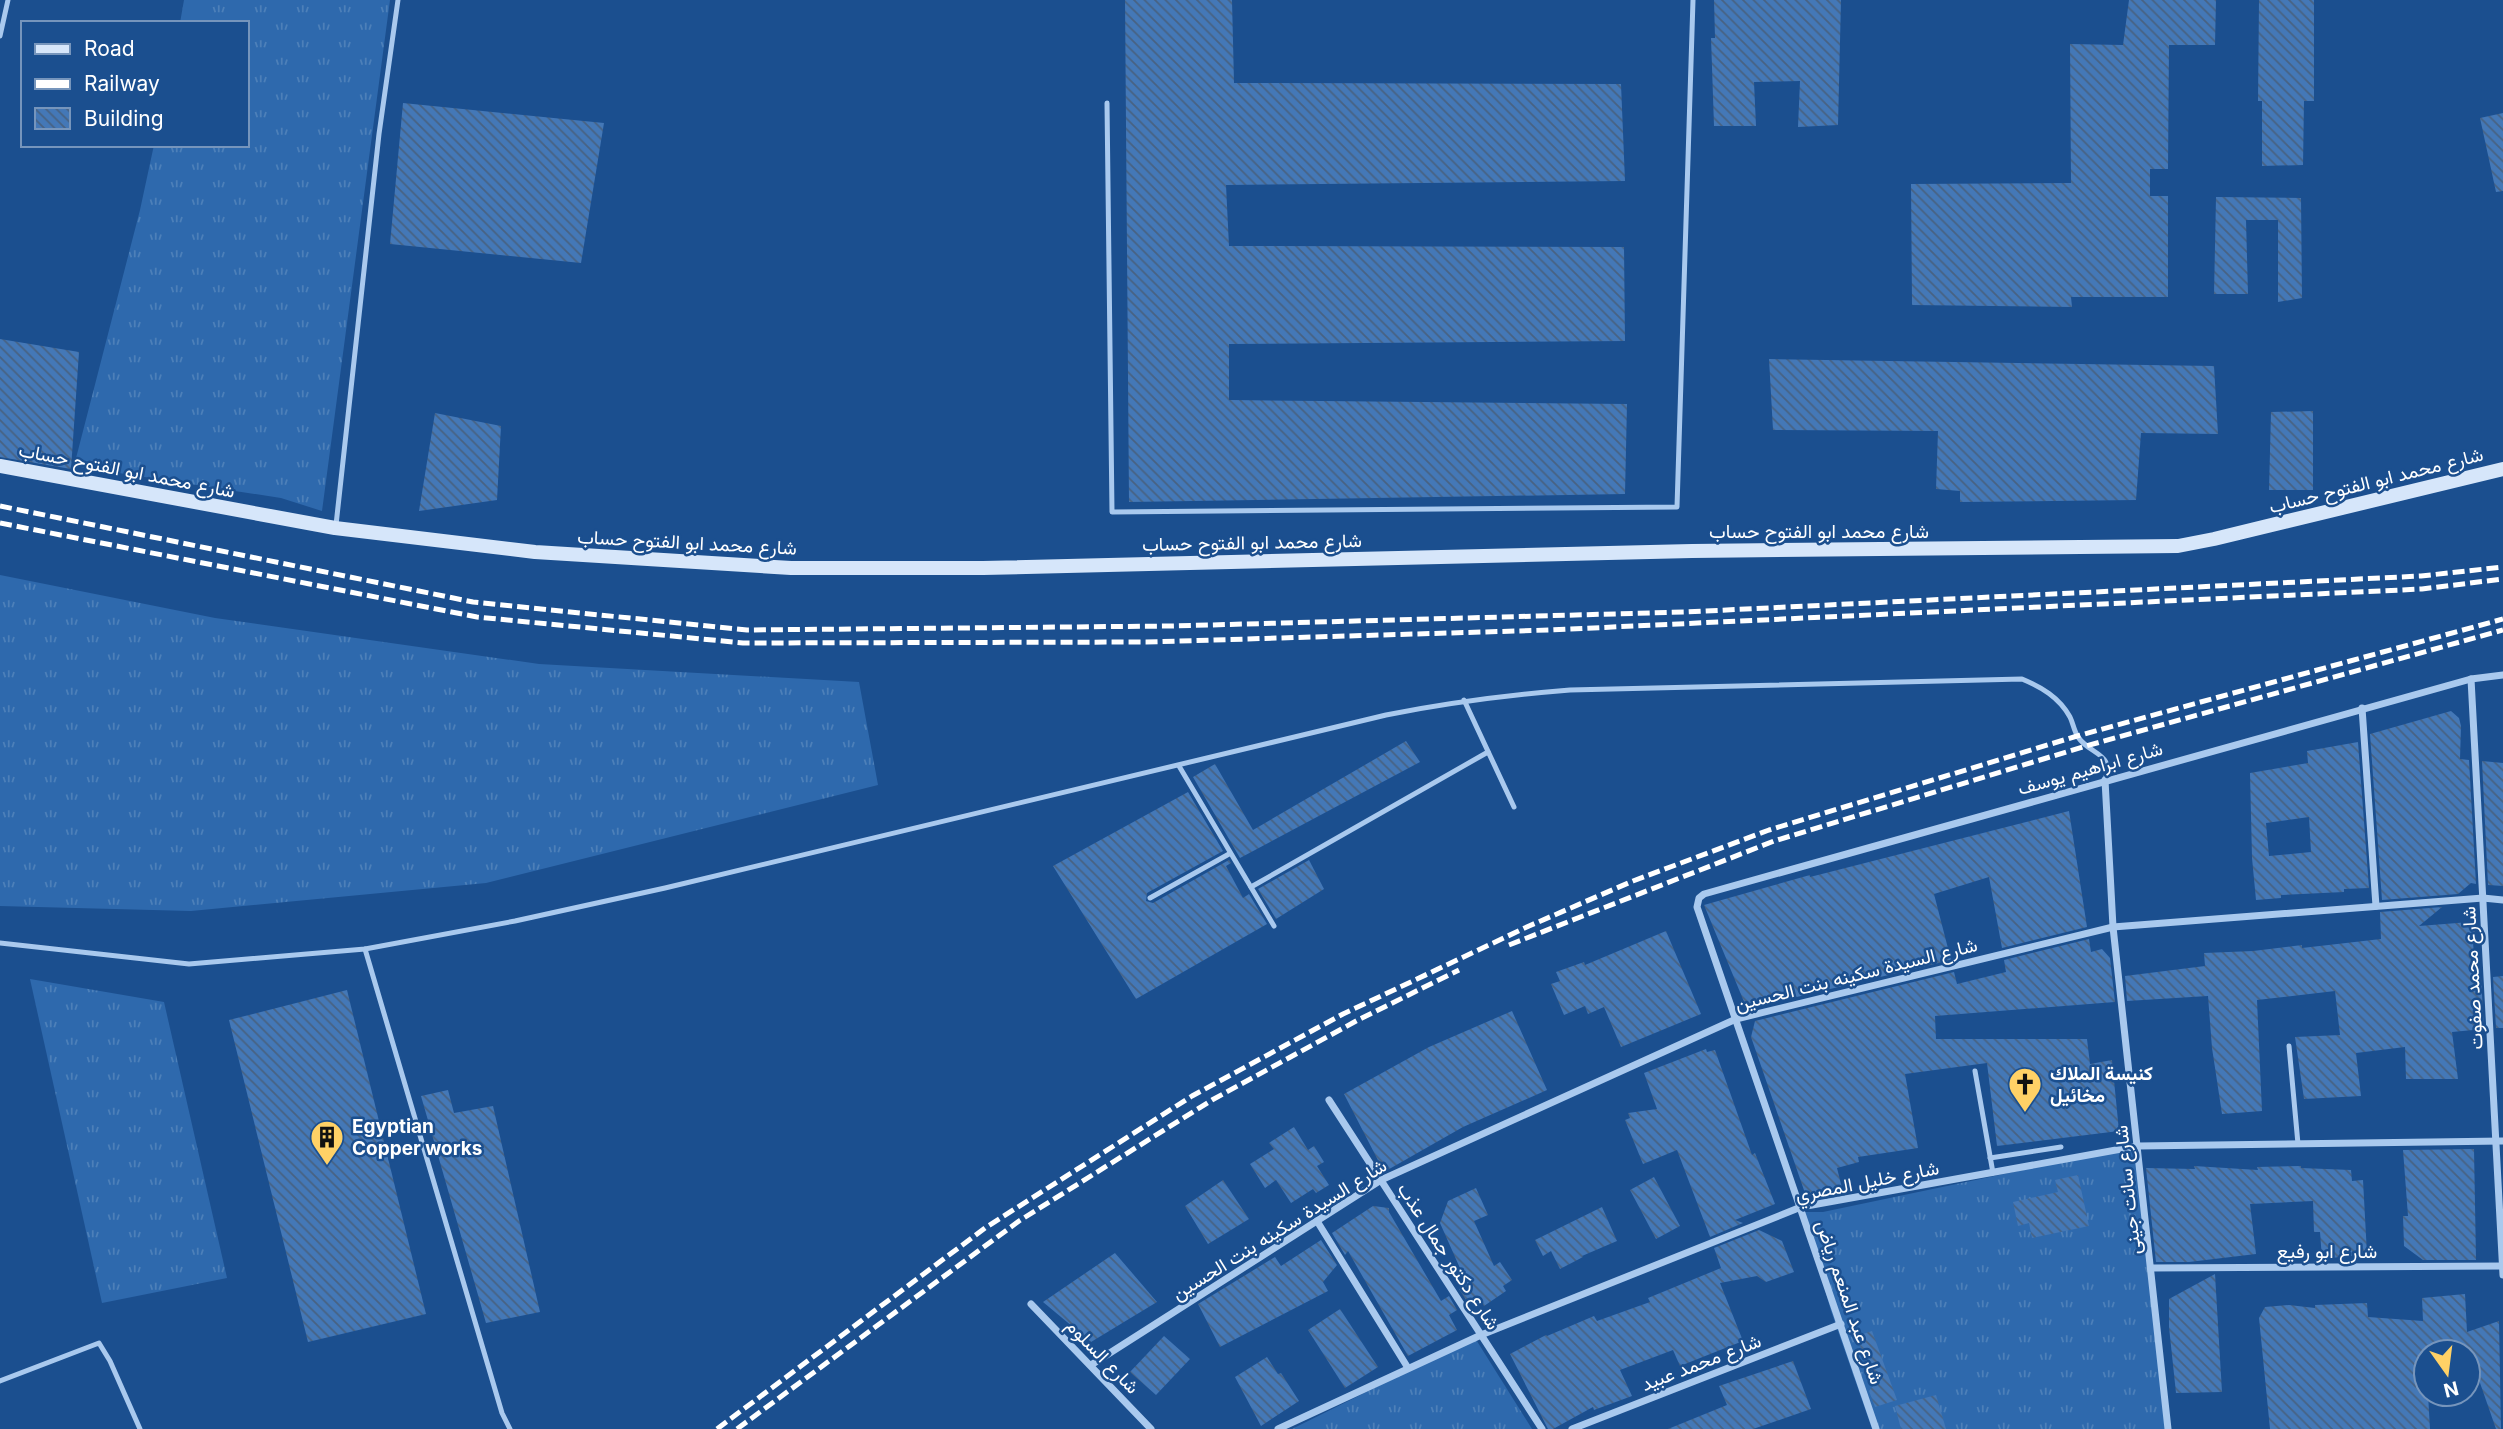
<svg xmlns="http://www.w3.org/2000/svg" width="2503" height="1429" font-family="Inter,Vazirmatn,sans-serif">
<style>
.grass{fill:url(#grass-tufts)}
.building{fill:url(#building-back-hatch);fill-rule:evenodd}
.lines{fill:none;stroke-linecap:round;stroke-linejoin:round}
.lane{stroke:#a9c9ee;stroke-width:5}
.street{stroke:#a9c9ee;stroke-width:7}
.secondary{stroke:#d6e6fa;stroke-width:14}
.rail{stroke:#fff;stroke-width:5;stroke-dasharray:12 5;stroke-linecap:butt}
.labels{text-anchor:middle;stroke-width:5;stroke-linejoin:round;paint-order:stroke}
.street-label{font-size:19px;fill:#fff;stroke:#1b4f8f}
.poi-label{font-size:19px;font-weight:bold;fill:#fff;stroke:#1b4f8f;text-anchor:start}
</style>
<defs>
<pattern id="grass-tufts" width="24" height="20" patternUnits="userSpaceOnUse" patternTransform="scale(1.75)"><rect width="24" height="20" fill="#2e69ad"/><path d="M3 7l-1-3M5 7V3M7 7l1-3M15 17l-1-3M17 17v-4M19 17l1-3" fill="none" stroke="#4d80b9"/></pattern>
<pattern id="building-back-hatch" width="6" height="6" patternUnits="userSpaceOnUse" patternTransform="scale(1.75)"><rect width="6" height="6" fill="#4478b7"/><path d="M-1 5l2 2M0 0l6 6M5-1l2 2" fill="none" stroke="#486282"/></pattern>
</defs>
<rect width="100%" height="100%" fill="#1b4f8f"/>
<g class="grass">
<polygon points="184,0 390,0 322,511 281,498 74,466 140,210 154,145 247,145 247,23 180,23"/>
<polygon points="0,575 215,618 539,664 859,682 878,785 486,883 191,911 0,906"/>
<polygon points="30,979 164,1002 227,1278 102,1303"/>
<polygon points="2138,1146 2165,1429 1872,1429 1831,1311 1803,1212 1823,1212"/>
<polygon points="1475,1338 1532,1429 1292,1429"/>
</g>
<g class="building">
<polygon points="1125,0 1232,0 1234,83 1621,84 1625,181 1226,185 1229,246 1624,247 1625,341 1229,344 1229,400 1627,404 1625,494 1129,502"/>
<polygon points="1714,0 1841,0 1838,125 1798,127 1800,81 1754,82 1756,126 1714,126 1711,38 1715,38"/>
<polygon points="2129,0 2216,0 2215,45 2169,45 2168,169 2150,169 2150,196 2168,196 2168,297 2071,297 2072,307 1912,305 1911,184 2071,183 2070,44 2123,45"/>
<polygon points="2259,0 2314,0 2314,101 2304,101 2303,165 2262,166 2262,101 2258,101"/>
<polygon points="403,103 604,123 581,263 390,244"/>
<polygon points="2503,113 2503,191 2496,192 2480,118"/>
<polygon points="2216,197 2301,198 2302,298 2278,302 2278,220 2246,220 2248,294 2214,294"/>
<polygon points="0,339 79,352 71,469 0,457"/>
<polygon points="1769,359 2214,366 2218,434 2141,433 2136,500 1960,502 1960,491 1936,489 1938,431 1773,430"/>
<polygon points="2313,411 2313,490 2269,490 2271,412"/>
<polygon points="435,413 501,426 497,500 419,511"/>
<polygon points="2451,711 2459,718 2461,726 2460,759 2469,760 2476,884 2471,883 2458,894 2382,900 2370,734"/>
<polygon points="1406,741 1420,762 1240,858 1193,777 1215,764 1253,830"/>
<path d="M2358,742L2369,888L2344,889V892L2281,895V898L2256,900L2252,858L2250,773L2308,763L2307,751ZM2309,817L2311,852L2269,856L2266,823Z"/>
<polygon points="2482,761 2503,763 2503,886 2488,885"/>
<polygon points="1188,792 1223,851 1147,893 1146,901 1153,903 1229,860 1231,863 1226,866 1243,898 1249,894 1267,924 1136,999 1053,866"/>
<polygon points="2069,811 2087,927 2002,948 1989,877 1934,894 1951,960 1747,1009 1704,905 1810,875 1810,877"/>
<polygon points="1309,860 1324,889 1276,919 1258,889"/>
<polygon points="2442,907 2419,926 2470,922 2476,934 2473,943 2476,977 2481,977 2484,1029 2452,1032 2458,1079 2406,1079 2405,1047 2356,1053 2361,1096 2304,1099 2295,1037 2340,1035 2335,991 2257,1000 2262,1111 2222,1114 2212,1048 2208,996 2127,1001 2125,976 2205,966 2204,953 2253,951 2302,945 2302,948 2381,939 2380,912"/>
<polygon points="1666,931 1701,1014 1621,1047 1604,1007 1588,1014 1585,1006 1564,1015 1551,984 1560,981 1556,972 1584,962 1585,965"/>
<polygon points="2089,939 2091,952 2102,949 2110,958 2115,1002 1935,1016 1936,1039 2087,1039 2090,1064 2112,1060 2119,1131 1997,1146 1987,1063 1905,1074 1918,1148 1858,1157 1859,1162 1837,1168 1843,1192 1806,1196 1751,1037 1755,1021 1954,972 1957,984 2006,972 2004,960"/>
<polygon points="2503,976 2503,1028 2496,1028 2493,977"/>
<polygon points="347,990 426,1314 308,1342 229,1020"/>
<polygon points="1512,1011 1547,1090 1463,1127 1384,1172 1344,1094 1429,1047"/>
<polygon points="1706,1049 1707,1052 1715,1050 1752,1155 1755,1153 1775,1204 1735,1220 1743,1223 1710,1237 1677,1150 1643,1164 1625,1120 1630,1118 1628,1113 1657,1109 1644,1073"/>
<polygon points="448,1090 454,1113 493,1106 540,1312 486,1323 421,1096"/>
<polygon points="1294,1127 1308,1150 1314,1146 1324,1162 1317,1166 1329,1185 1316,1193 1313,1189 1291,1203 1276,1180 1265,1188 1250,1164 1274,1149 1269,1143"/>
<polygon points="2474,1149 2476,1260 2423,1260 2404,1246 2403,1216 2408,1216 2403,1150"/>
<polygon points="2194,1166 2258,1170 2257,1167 2301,1166 2301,1168 2351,1170 2352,1181 2363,1180 2367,1254 2322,1259 2320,1232 2314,1232 2313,1201 2250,1204 2256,1254 2189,1262 2156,1262 2146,1168 2195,1169"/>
<polygon points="2078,1175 2089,1226 2032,1238 2029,1223 2018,1226 2013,1202 2058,1192 2055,1180"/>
<polygon points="1654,1177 1680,1226 1656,1239 1630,1190"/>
<polygon points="1223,1180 1249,1219 1208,1244 1185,1206"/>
<polygon points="1476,1188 1488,1215 1474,1221 1494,1266 1500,1262 1512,1280 1503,1286 1506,1291 1484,1306 1478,1296 1468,1303 1459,1289 1467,1284 1440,1223 1448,1201"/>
<polygon points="1373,1206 1389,1208 1389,1212 1441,1301 1449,1296 1457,1310 1449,1315 1457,1330 1408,1356 1348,1251 1345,1255 1332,1233"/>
<polygon points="1602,1207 1617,1241 1582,1256 1583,1257 1560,1269 1551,1251 1543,1256 1535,1240"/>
<polygon points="1759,1230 1782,1241 1794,1272 1766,1282 1757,1276 1720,1283 1743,1341 1680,1366 1673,1350 1620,1370 1632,1396 1594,1410 1593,1407 1553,1429 1548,1429 1510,1354 1546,1335 1547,1336 1594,1316 1597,1321 1650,1302 1648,1298 1721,1268 1714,1248"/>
<polygon points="1321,1240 1337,1265 1323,1282 1328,1291 1220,1347 1198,1304 1275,1257 1281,1266"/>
<polygon points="1115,1253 1157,1302 1091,1342 1043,1302"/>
<polygon points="2215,1274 2222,1392 2176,1393 2169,1327 2169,1299"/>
<polygon points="2465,1294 2467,1332 2499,1321 2501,1429 2496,1429 2479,1380 2468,1380 2468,1352 2426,1352 2426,1394 2428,1394 2430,1429 2270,1429 2259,1318 2265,1307 2289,1305 2315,1308 2315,1305 2367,1303 2368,1317 2423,1321 2422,1298"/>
<polygon points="1340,1309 1378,1367 1345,1388 1308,1330"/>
<polygon points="1872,1331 1897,1400 1875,1407 1869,1391 1874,1385 1857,1336"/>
<polygon points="1164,1336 1190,1359 1156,1395 1130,1372"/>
<polygon points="1267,1357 1278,1374 1281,1373 1299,1401 1261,1426 1235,1377"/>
<polygon points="1793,1361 1811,1409 1753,1429 1668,1429 1727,1405 1719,1386"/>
<polygon points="1936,1395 1946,1429 1901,1429 1895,1406"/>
</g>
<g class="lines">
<g class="lane">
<polyline points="0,36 8,0"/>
<polyline points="1107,103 1112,512 1677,507 1693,0"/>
<polyline points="336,525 379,134 398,0"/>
<polyline points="1464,700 1514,807"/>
<polyline points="1179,766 1274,926"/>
<polyline points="1251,887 1488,752"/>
<polyline points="1150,898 1229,854"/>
<path d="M0,943L189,964L365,949L515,921L665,888L1386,715C1447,703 1508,695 1570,690L2022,679C2041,687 2059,697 2070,717C2073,723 2074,731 2078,737C2090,755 2115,753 2105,780"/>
<polyline points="365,949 502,1413 510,1429"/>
<polyline points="2289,1046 2298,1144"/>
<polyline points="1975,1071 1993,1173"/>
<polyline points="1990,1158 2061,1147"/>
<polyline points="0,1381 99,1343 110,1361 140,1429"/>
</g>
<g class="street">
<polyline points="2471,679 2503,1275"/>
<polyline points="2362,708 2376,906"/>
<polyline points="2105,780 2113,927 2168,1429"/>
<polyline points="1329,1100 1542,1429"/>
<polyline points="1317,1221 1408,1368"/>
<polyline points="2151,1268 2503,1266"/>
<polyline points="1031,1304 1151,1429"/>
<polyline points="1091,1365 1381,1180 1736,1019 2113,927 2483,898 2503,900"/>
<polyline points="1278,1429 1481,1335 1801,1207 2138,1146 2503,1141"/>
<polyline points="1572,1429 1841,1324"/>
<polyline points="1876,1429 1697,907 1699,898 1704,894 2471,679 2503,675"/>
</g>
<polyline class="secondary" points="0,466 335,528 535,552 791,568 983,568 1692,551 2178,546 2214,539 2503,469"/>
<g class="rail">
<polyline points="0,506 473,602 747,630 1172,626 1685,612 2421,576 2503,567"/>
<polyline points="0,523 477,617 743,643 1146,642 1549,630 2422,589 2503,579"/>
<polyline points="1509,945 1774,841 2086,746 2503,630"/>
<polyline points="717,1429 985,1228 1192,1096 1343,1014 1529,926 1633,881 1769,830 2077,736 2503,619"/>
<polyline points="737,1429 1019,1221 1212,1100 1358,1020 1459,970"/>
</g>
</g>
<defs>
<symbol id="church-pin" viewBox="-11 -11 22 30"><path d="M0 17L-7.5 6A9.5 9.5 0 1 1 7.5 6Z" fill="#ffd166" stroke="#1b4f8f"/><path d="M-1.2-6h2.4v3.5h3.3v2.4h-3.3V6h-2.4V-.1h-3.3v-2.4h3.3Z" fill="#111"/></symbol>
<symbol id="building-pin" viewBox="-11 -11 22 30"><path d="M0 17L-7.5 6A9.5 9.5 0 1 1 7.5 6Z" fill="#ffd166" stroke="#1b4f8f"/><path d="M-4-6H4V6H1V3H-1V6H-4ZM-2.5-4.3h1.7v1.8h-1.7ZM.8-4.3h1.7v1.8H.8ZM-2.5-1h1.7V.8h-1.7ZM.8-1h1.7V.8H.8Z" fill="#111"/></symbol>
</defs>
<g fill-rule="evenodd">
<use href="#church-pin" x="2006" y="1065" width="38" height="52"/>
<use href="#building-pin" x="308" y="1118" width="38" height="52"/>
</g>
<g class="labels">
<g class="street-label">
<text transform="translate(127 470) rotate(11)" y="7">شارع محمد ابو الفتوح حساب</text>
<text transform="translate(2376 480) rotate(-14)" y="7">شارع محمد ابو الفتوح حساب</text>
<text x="1819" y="538">شارع محمد ابو الفتوح حساب</text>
<text transform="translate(687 542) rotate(3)" y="7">شارع محمد ابو الفتوح حساب</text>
<text transform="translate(1252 542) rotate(-1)" y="7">شارع محمد ابو الفتوح حساب</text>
<text transform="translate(2090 768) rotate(-16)" y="7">شارع ابراهيم يوسف</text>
<text transform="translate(1856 974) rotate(-14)" y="7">شارع السيدة سكينه بنت الحسين</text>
<text transform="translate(2472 978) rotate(-93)" y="7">شارع محمد صفوت</text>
<text transform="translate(1867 1181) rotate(-11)" y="7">شارع خليل المصري</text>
<text transform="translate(2127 1190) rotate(-96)" y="7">شارع سانت جينى</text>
<text transform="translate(1279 1229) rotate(-32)" y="7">شارع السيدة سكينه بنت الحسين</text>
<text x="2327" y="1258">شارع ابو رفيع</text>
<text transform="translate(1449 1256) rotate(57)" y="7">شارع دكتور جمال عذب</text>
<text transform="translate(1850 1302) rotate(71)" y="7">شارع عبد المنعم رياض</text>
<text transform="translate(1103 1356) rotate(46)" y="7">شارع السلوم</text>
<text transform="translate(1701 1362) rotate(-21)" y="7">شارع محمد عبيد</text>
</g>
<g class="poi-label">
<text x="2050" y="1080">كنيسة الملاك<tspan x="2050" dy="22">مخائيل</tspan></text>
<text x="352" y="1133">Egyptian<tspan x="352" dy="22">Copper works</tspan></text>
</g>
</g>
<rect x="21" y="21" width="228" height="126" fill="#1b4f8f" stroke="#7695bc" stroke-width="2"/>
<rect x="35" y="44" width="35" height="10" fill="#d6e6fa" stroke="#7695bc" stroke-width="2"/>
<text x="84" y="56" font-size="21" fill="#ffffff">Road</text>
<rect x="35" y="79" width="35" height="10" fill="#ffffff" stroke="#7695bc" stroke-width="2"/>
<text x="84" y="91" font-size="21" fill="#ffffff">Railway</text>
<rect x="35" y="108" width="35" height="21" fill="url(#building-back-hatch)" stroke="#7695bc" stroke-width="2"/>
<text x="84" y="126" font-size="21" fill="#ffffff">Building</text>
<g transform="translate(2447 1373) rotate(166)"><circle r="33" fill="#1b4f8f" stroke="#7695bc" stroke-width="2"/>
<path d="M0-5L12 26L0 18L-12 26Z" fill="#ffd166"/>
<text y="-10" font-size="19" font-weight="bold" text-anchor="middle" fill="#ffffff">N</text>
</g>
</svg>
